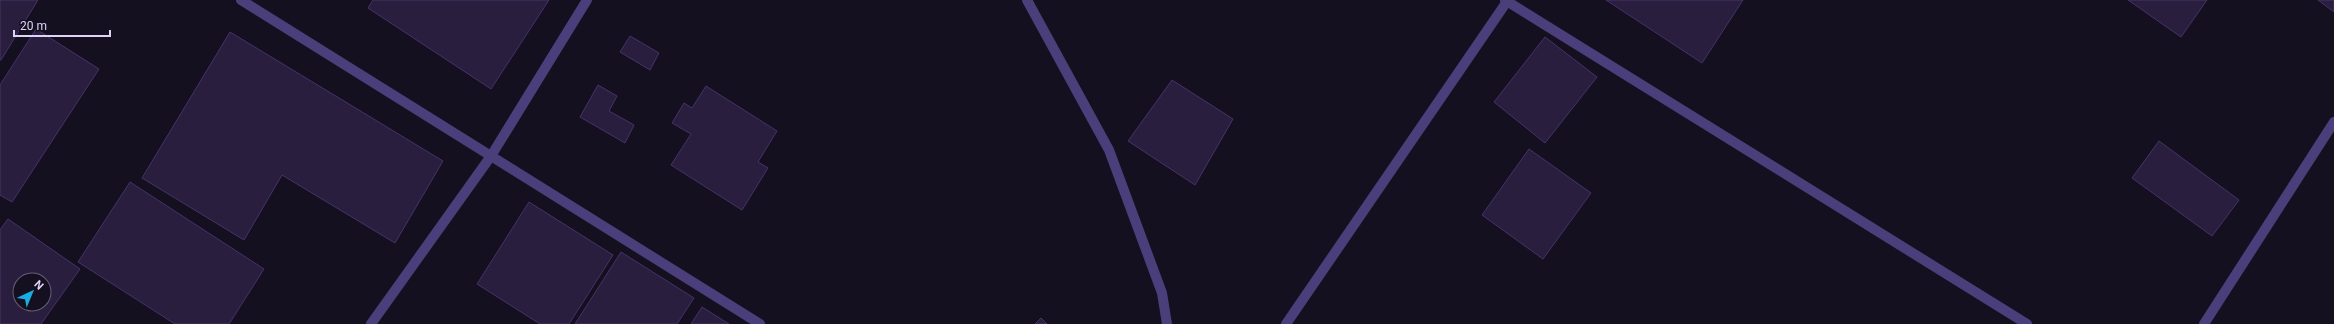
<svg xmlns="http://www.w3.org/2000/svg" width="2334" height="324" font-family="Roboto,sans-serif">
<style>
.building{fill:#2a1e3f;stroke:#463269;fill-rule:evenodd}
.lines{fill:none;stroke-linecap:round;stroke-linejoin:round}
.street{stroke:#4b3f7b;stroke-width:10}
</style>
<rect width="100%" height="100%" fill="#151020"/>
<g class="building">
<polygon points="0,0 38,0 1,60 0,60"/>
<polygon points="373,0 549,0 491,89 368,8"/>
<polygon points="1606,0 1743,0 1702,63"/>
<polygon points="2128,0 2207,0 2181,37"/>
<polygon points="2318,0 2334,0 2334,12"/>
<polygon points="36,29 99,69 12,202 0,195 0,85"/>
<polygon points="230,32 443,161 395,243 282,175 244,240 142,178"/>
<polygon points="630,36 659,53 650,70 620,52"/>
<polygon points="1545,37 1597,77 1545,143 1494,102"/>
<polygon points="1172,80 1233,119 1195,185 1128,141"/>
<polygon points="598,85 617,96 609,111 634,125 625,143 580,117"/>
<polygon points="706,86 777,131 758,162 768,168 742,210 671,165 691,134 672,123 684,103 692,108"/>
<polygon points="2159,141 2239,200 2212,236 2132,178"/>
<polygon points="1529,149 1591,193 1543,259 1482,215"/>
<polygon points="130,182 264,269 229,324 175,324 78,262"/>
<polygon points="529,202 613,255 569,324 540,324 477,284"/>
<path d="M8,219L80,269L41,324H0V230ZM20,280H44V304H20Z"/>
<polygon points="621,252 694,298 677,324 575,324"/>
<polygon points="702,307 729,324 691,324"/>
<polygon points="1041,318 1047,324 1035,324"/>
</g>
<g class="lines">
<g class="street">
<polyline points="241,0 760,324"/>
<polyline points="1027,0 1109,150 1162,293 1167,324"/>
<polyline points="1505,0 2027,324"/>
<polyline points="371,324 491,156 587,0"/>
<polyline points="1286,324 1508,0"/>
<polyline points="2204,324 2334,122"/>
</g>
</g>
<g transform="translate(32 292) rotate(44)"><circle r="19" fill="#151020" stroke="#655e77"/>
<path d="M0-3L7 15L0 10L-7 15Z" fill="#18aee2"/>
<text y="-6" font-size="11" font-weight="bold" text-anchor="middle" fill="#ded4fa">N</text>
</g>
<path d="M14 30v6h96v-6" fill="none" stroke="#ded4fa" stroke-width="2"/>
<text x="20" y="30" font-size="12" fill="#ded4fa" stroke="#151020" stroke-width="3" paint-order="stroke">20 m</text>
</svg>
